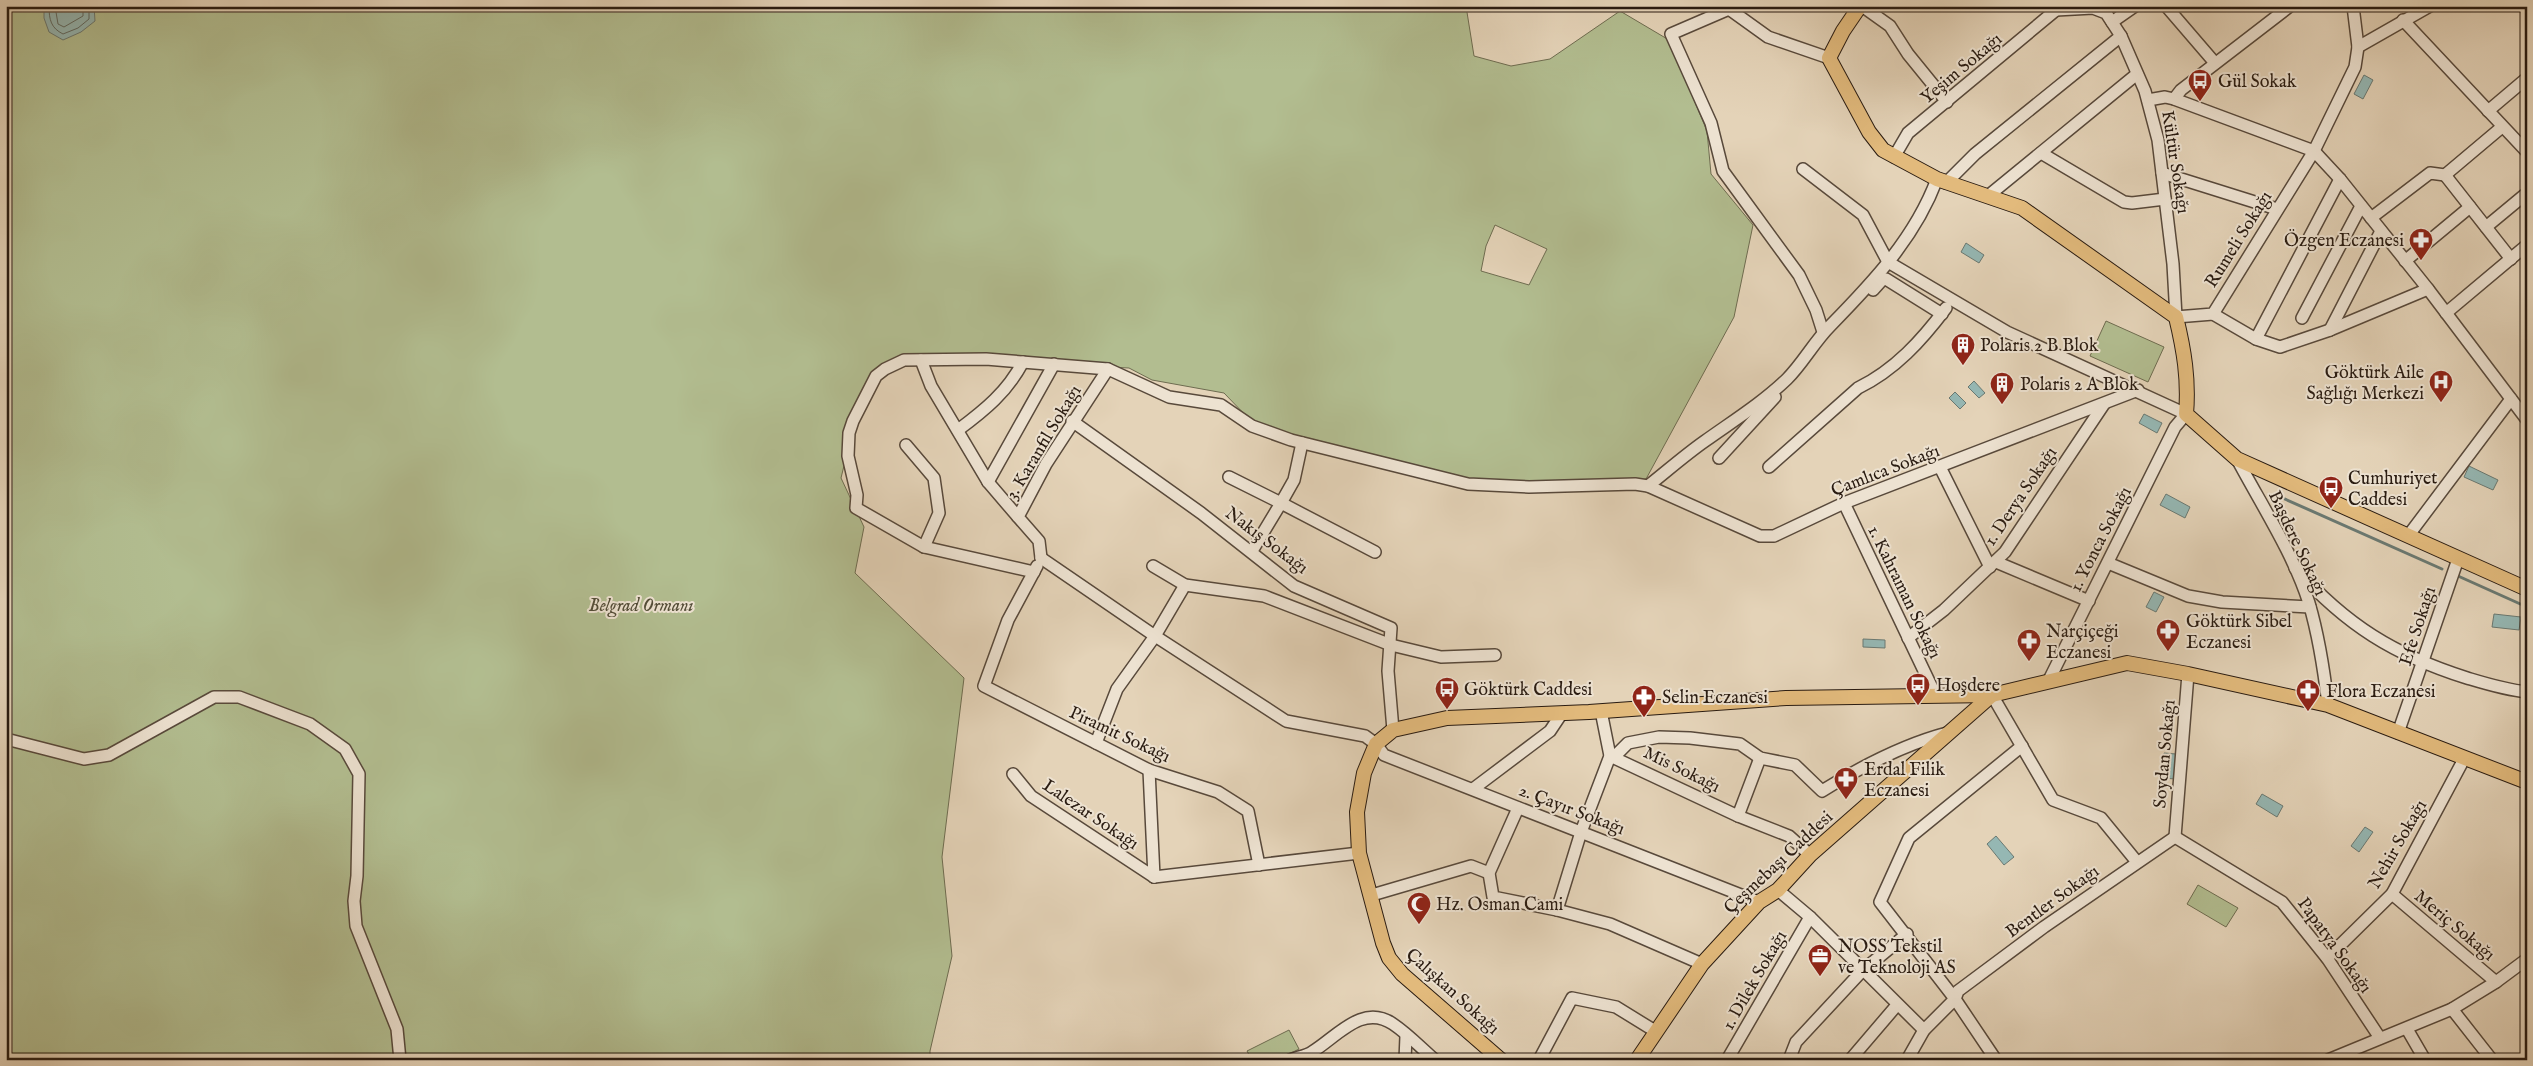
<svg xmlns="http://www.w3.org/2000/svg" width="2533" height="1066" font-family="'IM FELL English',serif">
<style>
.green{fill:#b2bd90;stroke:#6e6c50;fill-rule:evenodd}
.water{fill:#95b7b3;stroke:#6a7972}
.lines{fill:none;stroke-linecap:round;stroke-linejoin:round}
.shore{stroke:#5f6962;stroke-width:1}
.stream{stroke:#6a7972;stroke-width:3}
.minor-casing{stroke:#58493b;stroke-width:14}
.major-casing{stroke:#291b11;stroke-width:16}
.minor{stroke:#ede2d1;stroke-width:11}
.major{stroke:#e2ba7c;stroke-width:14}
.labels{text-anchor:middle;stroke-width:4;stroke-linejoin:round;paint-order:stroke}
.street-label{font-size:18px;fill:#291b11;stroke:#ede2d1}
.poi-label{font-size:18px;fill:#291b11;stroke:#ede2d1;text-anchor:start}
.park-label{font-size:18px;font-style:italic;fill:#524c37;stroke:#ede2d1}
</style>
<rect width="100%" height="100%" fill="#e4d3b8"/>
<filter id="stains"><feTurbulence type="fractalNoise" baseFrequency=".004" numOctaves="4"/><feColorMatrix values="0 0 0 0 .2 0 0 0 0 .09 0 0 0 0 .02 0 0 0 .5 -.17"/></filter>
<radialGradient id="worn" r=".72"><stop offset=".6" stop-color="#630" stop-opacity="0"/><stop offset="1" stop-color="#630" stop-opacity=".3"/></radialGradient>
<g class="green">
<path d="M6,6H1466L1474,56L1511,66L1550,59L1620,11L1669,40L1707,131L1711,174L1753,225L1734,317L1646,479L1566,487L1465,479L1316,445L1251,421L1224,393L1152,380L1129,368L991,361L902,363L875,383L852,433L841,478L864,527L855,573L964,678L942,857L952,956L930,1051V1060H6ZM1495,225L1547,249L1529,285L1481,271L1486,246Z"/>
<polygon points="2106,321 2164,347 2148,382 2090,356"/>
<polygon points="2198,885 2238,908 2226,927 2187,904"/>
<polygon points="1289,1030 1299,1049 1277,1060 1252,1060 1247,1051"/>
</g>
<g class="water">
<polygon points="44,6 94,6 95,21 81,32 63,40 49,32 44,18"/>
<polygon points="2364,75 2373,80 2363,99 2354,94"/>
<polygon points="1966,243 1984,255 1979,263 1961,252"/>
<polygon points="1974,381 1985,393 1979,398 1968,387"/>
<polygon points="1955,392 1966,403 1960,409 1949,398"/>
<polygon points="2144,414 2162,423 2157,433 2139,423"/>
<polygon points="2469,466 2498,480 2493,490 2464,477"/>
<polygon points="2166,494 2190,507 2185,518 2160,505"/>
<polygon points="2154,592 2164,597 2156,612 2146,607"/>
<polygon points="2494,614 2521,617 2519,630 2492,627"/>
<polygon points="1863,639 1885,640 1885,648 1863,647"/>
<polygon points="2164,753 2176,754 2175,779 2163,778"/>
<polygon points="2262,794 2283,806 2277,817 2256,804"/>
<polygon points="2365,827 2373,832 2359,852 2351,846"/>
<polygon points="1996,836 2014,857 2004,865 1987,844"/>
</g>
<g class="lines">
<g class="shore">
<path d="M49,6C49,20 51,28 63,34L78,28L89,19V6"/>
<polyline points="55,6 58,24 64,27 83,16 83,6"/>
</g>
<g class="stream">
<polyline points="2278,496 2442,569"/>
<polyline points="2458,576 2527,607"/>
</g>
<defs>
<g id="minor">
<polyline points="1862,6 1890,26 1908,54 1947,102"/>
<polyline points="2045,6 2056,10 2093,8 2106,13 2121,36 2145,91 2158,140 2173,264 2176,317 2213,314 2314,151 2355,67 2358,47 2353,6"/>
<polyline points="2166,6 2215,63"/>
<polyline points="2403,20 2527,152"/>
<polyline points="2112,22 2135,6"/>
<polyline points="2358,47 2430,6"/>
<polyline points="2174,99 2181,90 2290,6"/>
<polyline points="2148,100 2165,97 2174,99 2314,151 2340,179 2428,289 2527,420"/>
<polyline points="2488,111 2527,78"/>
<polyline points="2041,153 2124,202 2132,203 2165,199"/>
<polyline points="1894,157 1908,133 2056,10"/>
<polyline points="1803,169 1863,215 1888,262 2007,332 2186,414 2175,427 2048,682"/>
<polyline points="2162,173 2277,209"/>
<polyline points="2445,175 2511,259"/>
<polyline points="1946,183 1975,154 2121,36"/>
<polyline points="1988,196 2137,74"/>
<polyline points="2371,218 2430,173 2445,175 2502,127"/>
<polyline points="2486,227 2527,193"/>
<polyline points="2405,261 2470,207"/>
<polyline points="1873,290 1882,280 1886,279 1942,314"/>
<polyline points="2446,313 2527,245"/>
<polyline points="2213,314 2256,339 2280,347 2330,330 2428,289"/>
<polyline points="2302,318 2361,206"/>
<polyline points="2330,330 2381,231"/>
<polyline points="1823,332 1816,310 1799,275 1723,171 1711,123 1671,34 1729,9 1768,37 1829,58"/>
<polyline points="2256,339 2340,179"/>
<polyline points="921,360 931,386 988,482 1018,517"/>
<polyline points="1072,421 1201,513 1294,586 1391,628 1388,671 1393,730"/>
<path d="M958,430C985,410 1007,392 1023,362"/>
<polyline points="1302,443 1294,480 1281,503 1375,552"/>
<polyline points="906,445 934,478 939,513 924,547"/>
<polyline points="1719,458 1775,397"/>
<path d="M2237,459C2262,506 2293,553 2309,603C2319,637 2324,670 2328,705"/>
<path d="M1769,467L1858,388C1895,370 1922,340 1946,308"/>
<polyline points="1940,467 1990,567"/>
<polyline points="1229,477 1281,503 1252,551"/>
<polyline points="988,482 1054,364"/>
<path d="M1648,486C1667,471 1685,455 1705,441C1733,421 1762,403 1787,379C1803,363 1814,342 1830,326C1873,282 1915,238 1937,179"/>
<polyline points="1844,503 1936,696"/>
<polyline points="2408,536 2511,399"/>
<polyline points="1041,558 1155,636 1286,721 1365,736 1376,744 1384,755 1759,902"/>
<polyline points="1041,558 1039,541 1018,517 1046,464 1108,369"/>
<polyline points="1996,562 2089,601"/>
<polyline points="2108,563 2188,596 2222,602 2310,607"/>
<polyline points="1037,566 1008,620 984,686 1149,770 1218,792 1248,811 1259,865"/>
<polyline points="1153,566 1185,585 1264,596 1391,645 1441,657 1495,655"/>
<path d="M2295,568C2346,625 2394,655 2467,678C2487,684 2506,690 2527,692"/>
<polyline points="1034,572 924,547 856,508 857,495 848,456 849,433 853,421 876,376 885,369 904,360 986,359 1108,369 1169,397 1221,405 1252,426 1291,440 1468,484 1529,487 1635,484 1648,486 1760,536 1774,536 1844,503 2138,390"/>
<polyline points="1908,638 1944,610 2005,552 2104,404"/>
<polyline points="1992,695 2053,800 2101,818 2137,862"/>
<polyline points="2398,733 2458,559"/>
<polyline points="6,739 84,759 109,755 214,697 239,697 310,724 345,749 359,774 357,876 354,901 356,926 397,1029 400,1060"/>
<polyline points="1096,743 1117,689 1155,636 1185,585"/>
<polyline points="1610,756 1738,816 1789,836 1810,855"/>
<path d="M1614,757L1628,743L1659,737L1690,738L1740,744L1760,758L1795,765L1822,791C1862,766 1902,745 1947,733"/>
<polyline points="1149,770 1154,877"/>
<polyline points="1013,774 1031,796 1154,877"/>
<polyline points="1473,789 1550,731 1562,713"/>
<polyline points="1518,808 1489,873 1493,897 1557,910 1610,924 1702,964"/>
<polyline points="1738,816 1760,758"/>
<polyline points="2175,837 2282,902 2327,958 2380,1038"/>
<polyline points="2175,837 2188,674"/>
<polyline points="1154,877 1359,853"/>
<polyline points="1778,890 1810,917 1924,1030"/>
<polyline points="2392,894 2496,982"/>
<polyline points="1372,895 1471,866 1489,873"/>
<polyline points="1557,910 1581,832 1610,756 1601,711"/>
<polyline points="2327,958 2392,894 2464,759"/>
<polyline points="2452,1009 2492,1060"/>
<polyline points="2407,1029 2425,1060"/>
<path d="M1290,1060C1297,1057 1306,1056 1312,1052C1337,1037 1362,1003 1393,1024C1408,1034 1421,1048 1435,1060"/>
<polyline points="1405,1060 1406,1036"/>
<polyline points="1539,1060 1572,998 1616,1007 1655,1031"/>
<polyline points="1727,1060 1810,917"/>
<polyline points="1789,1060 1796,1042 1862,971 1907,934"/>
<polyline points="1850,1060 1897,1005"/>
<polyline points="1907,1060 1924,1030 1955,999 1958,991 2044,927 2175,837"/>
<polyline points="1996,1060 1955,999 1880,902 1909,838 2022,746"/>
<polyline points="2328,1060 2452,1009 2496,982 2527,959"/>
</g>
<g id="major">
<path d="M1860,6L1843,31L1829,58L1869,132L1883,150L1937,179L2022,208L2176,317C2184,350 2189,380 2186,414L2237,459L2527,589"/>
<polyline points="2525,6 2527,8"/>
<polyline points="1501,1060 1402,974 1389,958 1383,943 1359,853 1357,812 1364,773 1376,744 1393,730 1447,718 1589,712 1786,698 1992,695 2127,663 2188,674 2328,705 2527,782"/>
<polyline points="1637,1060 1702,964 1759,902 1778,890 1810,855 1992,695"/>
</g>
</defs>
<use href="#minor" class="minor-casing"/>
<use href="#major" class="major-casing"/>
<use href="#minor" class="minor"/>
<use href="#major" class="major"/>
</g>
<defs>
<symbol id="bus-pin" viewBox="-11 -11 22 30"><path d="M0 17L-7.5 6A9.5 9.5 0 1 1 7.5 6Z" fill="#8f2418" stroke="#ede2d1"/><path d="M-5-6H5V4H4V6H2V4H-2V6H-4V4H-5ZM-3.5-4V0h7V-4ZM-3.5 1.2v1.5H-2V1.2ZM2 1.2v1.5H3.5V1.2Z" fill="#fff"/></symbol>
<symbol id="pharmacy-pin" viewBox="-11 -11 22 30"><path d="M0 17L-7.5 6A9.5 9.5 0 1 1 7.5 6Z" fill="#8f2418" stroke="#ede2d1"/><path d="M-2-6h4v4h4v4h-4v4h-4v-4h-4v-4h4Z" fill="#fff"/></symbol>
<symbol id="building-pin" viewBox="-11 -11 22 30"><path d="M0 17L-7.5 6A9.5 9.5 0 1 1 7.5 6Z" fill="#8f2418" stroke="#ede2d1"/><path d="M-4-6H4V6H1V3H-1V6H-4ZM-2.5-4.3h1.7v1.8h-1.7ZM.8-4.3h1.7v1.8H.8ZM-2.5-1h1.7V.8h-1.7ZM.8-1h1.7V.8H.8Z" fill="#fff"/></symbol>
<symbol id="hospital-pin" viewBox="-11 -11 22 30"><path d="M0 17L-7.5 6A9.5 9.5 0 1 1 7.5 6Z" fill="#8f2418" stroke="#ede2d1"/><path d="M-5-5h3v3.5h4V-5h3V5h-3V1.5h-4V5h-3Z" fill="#fff"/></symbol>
<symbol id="mosque-pin" viewBox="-11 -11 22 30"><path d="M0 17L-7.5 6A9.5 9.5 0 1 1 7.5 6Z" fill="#8f2418" stroke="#ede2d1"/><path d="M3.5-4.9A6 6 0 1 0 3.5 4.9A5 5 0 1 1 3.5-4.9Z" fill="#fff"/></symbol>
<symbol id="office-pin" viewBox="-11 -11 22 30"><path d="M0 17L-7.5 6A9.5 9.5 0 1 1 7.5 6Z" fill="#8f2418" stroke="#ede2d1"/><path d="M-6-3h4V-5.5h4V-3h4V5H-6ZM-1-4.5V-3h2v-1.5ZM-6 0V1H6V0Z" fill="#fff"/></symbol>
</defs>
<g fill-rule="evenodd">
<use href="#bus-pin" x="2186" y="67" width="28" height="38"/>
<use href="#pharmacy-pin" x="2407" y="226" width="28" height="38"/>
<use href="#building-pin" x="1949" y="331" width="28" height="38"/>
<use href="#hospital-pin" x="2427" y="368" width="28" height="38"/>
<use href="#building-pin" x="1988" y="370" width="28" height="38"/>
<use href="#bus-pin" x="2317" y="474" width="28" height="38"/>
<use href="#pharmacy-pin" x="2154" y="617" width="28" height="38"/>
<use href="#pharmacy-pin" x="2015" y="627" width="28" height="38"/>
<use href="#bus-pin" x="1904" y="671" width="28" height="38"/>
<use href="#bus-pin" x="1433" y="675" width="28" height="38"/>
<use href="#pharmacy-pin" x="2294" y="677" width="28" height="38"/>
<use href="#pharmacy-pin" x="1630" y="683" width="28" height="38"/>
<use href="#pharmacy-pin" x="1832" y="765" width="28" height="38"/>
<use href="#mosque-pin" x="1405" y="890" width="28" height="38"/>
<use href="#office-pin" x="1806" y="942" width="28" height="38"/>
</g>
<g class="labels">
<g class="street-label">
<text transform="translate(1961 68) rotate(-40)" y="6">Yeşim Sokağı</text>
<text transform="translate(2176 162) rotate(81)" y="6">Kültür Sokağı</text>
<text transform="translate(2238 239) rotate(-58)" y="6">Rumeli Sokağı</text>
<text transform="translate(1043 442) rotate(-59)" y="6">3. Karanfil Sokağı</text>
<text transform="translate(1885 470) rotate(-21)" y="6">Çamlıca Sokağı</text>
<text transform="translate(2020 496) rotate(-56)" y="6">1. Derya Sokağı</text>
<text transform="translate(2100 539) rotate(-63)" y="6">1. Yonca Sokağı</text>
<text transform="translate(1267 540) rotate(37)" y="6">Nakış Sokağı</text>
<text transform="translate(2298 543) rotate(65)" y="6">Başdere Sokağı</text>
<text transform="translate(1905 592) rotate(64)" y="6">1. Kahraman Sokağı</text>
<text transform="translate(2417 626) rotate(-72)" y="6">Efe Sokağı</text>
<text transform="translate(1120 734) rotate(25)" y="6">Piramit Sokağı</text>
<text transform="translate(2164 754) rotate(-85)" y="6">Soydan Sokağı</text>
<text transform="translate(1682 769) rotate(26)" y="6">Mis Sokağı</text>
<text transform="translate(1572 809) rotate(21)" y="6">2. Çayır Sokağı</text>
<text transform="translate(1091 814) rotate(34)" y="6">Lalezar Sokağı</text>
<text transform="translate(2397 844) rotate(-60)" y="6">Nehir Sokağı</text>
<text transform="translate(1778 862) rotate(-43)" y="6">Çeşmebaşı Caddesi</text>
<text transform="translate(2052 901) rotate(-36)" y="6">Bentler Sokağı</text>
<text transform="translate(2455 925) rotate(40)" y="6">Meriç Sokağı</text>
<text transform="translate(2335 945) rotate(54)" y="6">Papatya Sokağı</text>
<text transform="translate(1754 980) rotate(-60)" y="6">1. Dilek Sokağı</text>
<text transform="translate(1453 991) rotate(42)" y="6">Çalışkan Sokağı</text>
</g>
<g class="poi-label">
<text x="2218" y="87">Gül Sokak</text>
<text x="2404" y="246" text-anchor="end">Özgen Eczanesi</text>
<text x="1980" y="351">Polaris 2 B Blok</text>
<text x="2424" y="378" text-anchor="end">Göktürk Aile<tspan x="2424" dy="21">Sağlığı Merkezi</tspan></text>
<text x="2020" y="390">Polaris 2 A Blok</text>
<text x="2348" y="484">Cumhuriyet<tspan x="2348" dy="21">Caddesi</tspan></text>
<text x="2186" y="627">Göktürk Sibel<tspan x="2186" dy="21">Eczanesi</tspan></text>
<text x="2046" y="637">Narçiçeği<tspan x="2046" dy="21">Eczanesi</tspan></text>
<text x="1936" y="691">Hoşdere</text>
<text x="1464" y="695">Göktürk Caddesi</text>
<text x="2326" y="697">Flora Eczanesi</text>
<text x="1662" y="703">Selin Eczanesi</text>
<text x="1864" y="775">Erdal Filik<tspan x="1864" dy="21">Eczanesi</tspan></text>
<text x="1436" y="910">Hz. Osman Cami</text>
<text x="1838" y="952">NOSS Tekstil<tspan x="1838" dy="21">ve Teknoloji AS</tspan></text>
</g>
<g class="park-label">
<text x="641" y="611">Belgrad Ormanı</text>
</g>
</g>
<rect width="2533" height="1066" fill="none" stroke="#e4d3b8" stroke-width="25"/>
<rect x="8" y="8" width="2518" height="1051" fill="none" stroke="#291b11" stroke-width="2.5"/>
<rect x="12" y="12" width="2508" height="1041" fill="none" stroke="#291b11"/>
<rect width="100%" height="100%" filter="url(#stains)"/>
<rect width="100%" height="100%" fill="url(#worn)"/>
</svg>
